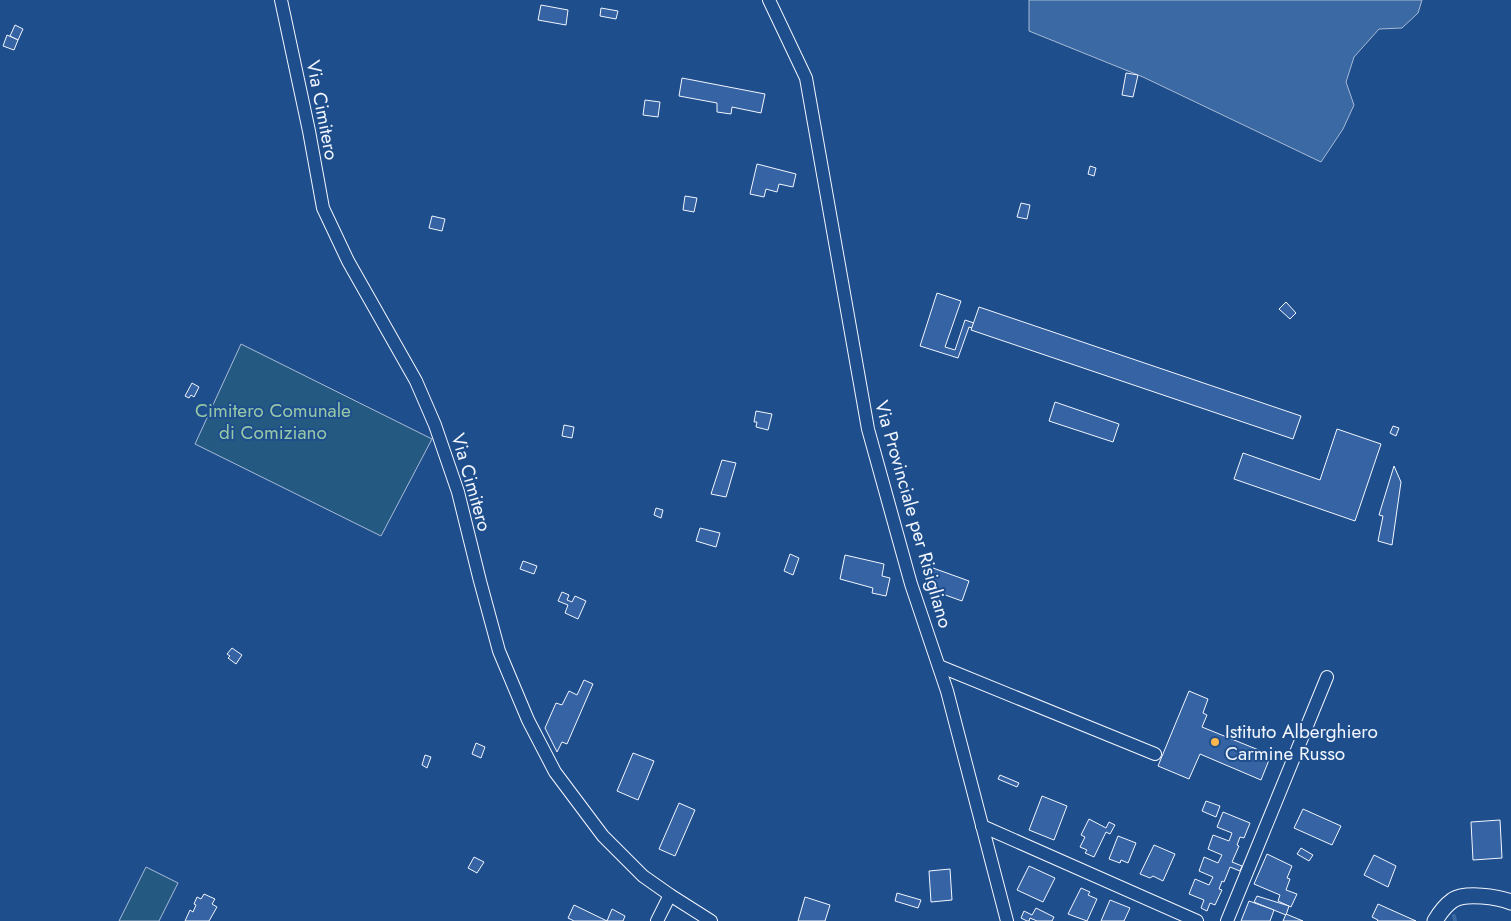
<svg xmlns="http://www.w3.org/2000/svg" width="1511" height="921" font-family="Jost,sans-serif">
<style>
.green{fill:#245a82;stroke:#a8bbd7}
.water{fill:#3b69a3;stroke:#a8bbd7}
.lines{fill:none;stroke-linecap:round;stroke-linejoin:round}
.stream{stroke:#3b69a3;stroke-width:4}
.building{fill:#3563a3;stroke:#f2f6ff}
.minor-casing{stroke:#f2f6ff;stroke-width:14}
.tertiary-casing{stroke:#f2f6ff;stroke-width:17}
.minor{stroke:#1f4e8c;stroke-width:12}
.tertiary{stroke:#1f4e8c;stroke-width:15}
.poi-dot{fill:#ffb74d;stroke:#1f4e8c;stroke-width:2}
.labels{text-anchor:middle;stroke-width:4;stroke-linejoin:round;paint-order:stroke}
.street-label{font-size:19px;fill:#f2f6ff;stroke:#1f4e8c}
.park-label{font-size:19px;fill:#97c8a6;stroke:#1f4e8c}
.poi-label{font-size:19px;fill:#f2f6ff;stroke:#1f4e8c;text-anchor:start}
</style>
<rect width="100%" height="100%" fill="#1f4e8c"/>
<g class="green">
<polygon points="241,344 432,439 381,536 195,444"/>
<polygon points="146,867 178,883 159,921 119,921"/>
</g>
<polygon class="water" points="1029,0 1422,0 1418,13 1402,28 1379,29 1354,57 1346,82 1354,105 1343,129 1321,162 1143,77 1029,31"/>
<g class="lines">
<polyline class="stream" points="1454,916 1455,921"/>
</g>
<g class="building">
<polygon points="541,5 568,10 566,25 538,20"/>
<polygon points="601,8 618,11 616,19 600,16"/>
<polygon points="15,25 23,29 18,40 10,36"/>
<polygon points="7,35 18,40 14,50 3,46"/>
<polygon points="1126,73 1138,75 1133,97 1122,95"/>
<polygon points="682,78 765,94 761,113 732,107 731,114 717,112 717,103 679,96"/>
<polygon points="645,100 660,102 658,117 643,115"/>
<polygon points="757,164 796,174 793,187 779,184 777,192 766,189 764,197 750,194"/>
<polygon points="1090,166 1096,168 1094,176 1088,174"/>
<polygon points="685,196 697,198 694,212 683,210"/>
<polygon points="1021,203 1030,205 1027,219 1017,217"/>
<polygon points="432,216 445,219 442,231 429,228"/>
<polygon points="937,293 961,301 945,347 955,350 965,320 974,323 972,328 969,327 958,358 920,346"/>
<polygon points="1286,302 1296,313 1290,319 1279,309"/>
<polygon points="979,307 1301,416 1293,439 971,330"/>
<polygon points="192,383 199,387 194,397 191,395 189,398 185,396"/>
<polygon points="1055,402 1119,424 1113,442 1049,421"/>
<polygon points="756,411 772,414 768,430 756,427 757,422 754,422"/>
<polygon points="564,425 574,427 572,438 562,436"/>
<polygon points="1393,426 1399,428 1396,436 1390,433"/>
<polygon points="1337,429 1381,444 1355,521 1234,479 1243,453 1320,480"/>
<polygon points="722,460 736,463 726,497 711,494"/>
<polygon points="1394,466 1401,482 1392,545 1378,541 1383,516 1379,515"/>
<polygon points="656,508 663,510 661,518 654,515"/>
<polygon points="700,528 720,533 716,547 696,541"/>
<polygon points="790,554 799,558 793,575 784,571"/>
<polygon points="845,555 884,564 882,576 890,578 886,596 872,593 873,588 840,579"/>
<polygon points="523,561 537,566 534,574 520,569"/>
<polygon points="933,568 969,581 962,601 926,588"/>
<polygon points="562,592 569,595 567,600 572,602 575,596 586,601 578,619 565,613 568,605 558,601"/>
<polygon points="232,648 242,655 236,664 228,658 230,656 227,654"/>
<polygon points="584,680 593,684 567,744 562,742 557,752 545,728 556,703 562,705 569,691 577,695"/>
<polygon points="1189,691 1208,699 1203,713 1207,715 1202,727 1271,755 1261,780 1200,754 1189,779 1158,766"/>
<polygon points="476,743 485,747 481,758 472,754"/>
<polygon points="633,753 654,761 638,800 617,791"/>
<polygon points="425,755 431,757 427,768 422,765"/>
<polygon points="1000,775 1019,783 1017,787 998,779"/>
<polygon points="1042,796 1067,806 1054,840 1029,830"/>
<polygon points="1206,801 1220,806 1216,817 1202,811"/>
<polygon points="679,803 695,810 675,856 659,849"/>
<polygon points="1303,809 1341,826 1332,845 1294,828"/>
<polygon points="1223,812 1250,823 1244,838 1240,837 1237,845 1239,846 1232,862 1242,866 1240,871 1230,867 1224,882 1222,881 1219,889 1222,890 1215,905 1210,903 1207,911 1201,908 1204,900 1189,894 1195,879 1209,885 1213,877 1199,871 1204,857 1218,863 1222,855 1208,849 1213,835 1229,841 1232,833 1217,827"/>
<polygon points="1089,819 1106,828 1109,822 1115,825 1110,834 1106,832 1094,857 1085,853 1087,850 1080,847 1085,837 1081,835"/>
<polygon points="1500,820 1502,858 1473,860 1471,822"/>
<polygon points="1118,836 1136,843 1128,863 1121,860 1120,863 1109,859"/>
<polygon points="1154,845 1175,854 1163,881 1153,876 1150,878 1140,874"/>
<polygon points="1301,848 1313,855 1309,861 1297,854"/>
<polygon points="1267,854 1292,866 1287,878 1290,879 1286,890 1297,894 1291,907 1278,901 1280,895 1254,884"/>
<polygon points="1374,855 1396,866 1388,887 1364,875"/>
<polygon points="474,857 484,862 477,873 468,868"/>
<polygon points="1029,866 1055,878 1043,902 1017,890"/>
<polygon points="950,869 952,900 931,902 929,871"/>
<polygon points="1081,888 1090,892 1088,895 1097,899 1087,921 1068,914"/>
<polygon points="897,893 921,900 918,908 895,901"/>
<polygon points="204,894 215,899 212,904 217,907 209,921 185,921 190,910 193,912 196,905 194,904 197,897 201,899"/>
<polygon points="1257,896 1289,906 1286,915 1254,902"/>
<polygon points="805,897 830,905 825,921 798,921"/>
<polygon points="1110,900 1130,908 1124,921 1101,921"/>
<polygon points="1249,901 1274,910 1270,921 1241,921"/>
<polygon points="1378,904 1416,921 1377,921 1378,920 1372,917"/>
<polygon points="574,905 607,921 612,909 625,916 623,921 574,921 568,918"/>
<polygon points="1036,908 1054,917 1052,921 1037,921 1030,918 1029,921 1027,921 1021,918 1024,911 1032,915"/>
<polygon points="1286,914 1303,921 1283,921"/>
</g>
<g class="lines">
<defs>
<g id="minor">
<polyline points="281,0 309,131 323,208 348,261 416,381 435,425 458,492 480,581 499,651 528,720 555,772 603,836 643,876 670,895 711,921"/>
<polyline points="769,0 806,78 868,429 911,584 947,691 1007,921"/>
<polyline points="939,666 1155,754"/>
<polyline points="982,826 1197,921"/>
<polyline points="657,921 670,895"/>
<polyline points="1227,921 1327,677"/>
</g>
<path id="tertiary" d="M1435,921C1439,914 1446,905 1453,900C1466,892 1498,897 1511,902"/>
</defs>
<use href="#minor" class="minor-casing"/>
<use href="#tertiary" class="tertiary-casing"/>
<use href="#minor" class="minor"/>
<use href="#tertiary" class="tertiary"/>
</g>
<circle class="poi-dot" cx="1215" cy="742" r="5"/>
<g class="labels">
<g class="street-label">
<text transform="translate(323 110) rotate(79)" y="7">Via Cimitero</text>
<text transform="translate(472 482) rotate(74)" y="7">Via Cimitero</text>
<text transform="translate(914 514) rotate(74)" y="7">Via Provinciale per Risigliano</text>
</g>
<g class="park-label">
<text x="273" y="417">Cimitero Comunale<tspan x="273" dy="22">di Comiziano</tspan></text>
</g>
<g class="poi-label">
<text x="1225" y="738">Istituto Alberghiero<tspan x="1225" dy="22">Carmine Russo</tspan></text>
</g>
</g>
</svg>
